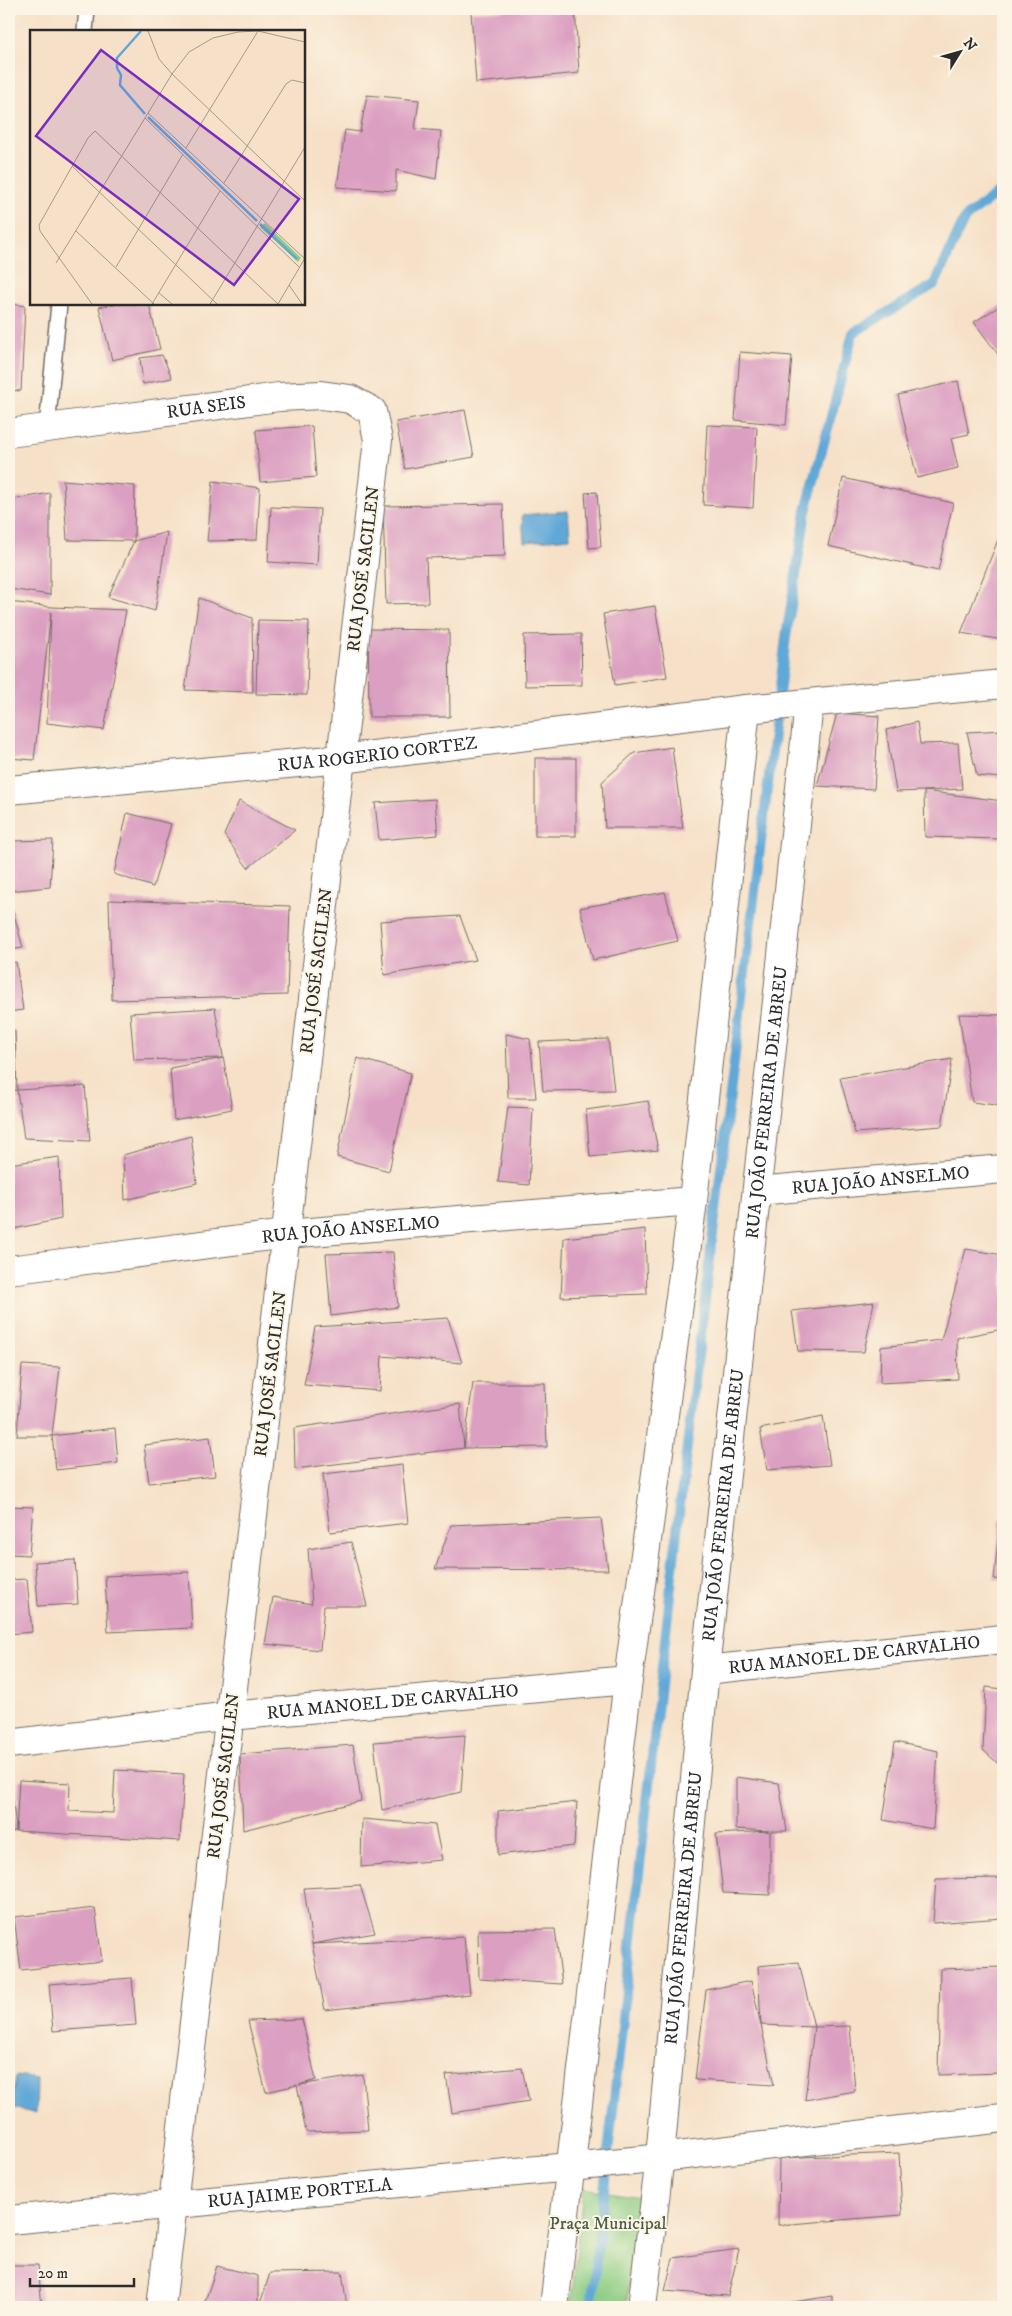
<svg xmlns="http://www.w3.org/2000/svg" width="1012" height="2316" font-family="'IM FELL DW Pica',serif">
<style>
.green{fill:#8ecd84;stroke:#5c7c58}
.water{fill:#61a8d7;stroke:#466a81}
.lines{fill:none;stroke-linecap:round;stroke-linejoin:round}
.stream{stroke:#61a8d7;stroke-width:10}
.building{fill:#db9fc1}
.lane-casing{stroke:#726b62;stroke-width:18}
.street-casing{stroke:#726b62;stroke-width:30}
.lane{stroke:#fff;stroke-width:15}
.street{stroke:#fff;stroke-width:28}
.labels{text-anchor:middle;stroke-width:4;stroke-linejoin:round;paint-order:stroke}
.street-label{font-size:18px;fill:#2b2b2b;stroke:#fcf5e5}
.park-label{font-size:18px;fill:#495c46;stroke:#fcf5e5}
.inset-river{fill:none;stroke:#61a8d7;stroke-width:2.5}
.inset-road{fill:none;stroke:#a59889;stroke-width:1}
.view{fill:#7b2cbf;fill-opacity:0.15;stroke:#7b2cbf;stroke-width:2.5}
.inset-edge{fill:none;stroke:#2b2b2b;stroke-width:2.5}
</style>
<rect width="100%" height="100%" fill="#fcf5e5"/>
<filter id="ink" filterUnits="userSpaceOnUse"><feTurbulence type="fractalNoise" baseFrequency=".02" numOctaves="2"/><feDisplacementMap in="SourceGraphic" scale="10" xChannelSelector="R" yChannelSelector="G"/><feConvolveMatrix kernelMatrix="1 2 1 2 8 2 1 2 1" color-interpolation-filters="sRGB"/></filter>
<filter id="wash" filterUnits="userSpaceOnUse"><feTurbulence type="fractalNoise" baseFrequency=".0096" numOctaves="4" result="noise"/><feDisplacementMap in="SourceGraphic" scale="20" xChannelSelector="R" yChannelSelector="G"/><feGaussianBlur stdDeviation="1.12" result="paint"/><feColorMatrix in="noise" values="0 0 0 0 0 0 0 0 0 0 0 0 0 0 0 0 0 1.4 0 .05"/><feComposite in="paint" operator="in"/></filter>
<g filter="url(#wash)">
<rect width="100%" height="100%" fill="#f6e1c8"/>
<polygon class="green" points="583,2188 640,2197 626,2307 571,2307"/>
<g class="water">
<polygon points="568,511 570,538 524,542 522,515"/>
<polygon points="16,2076 37,2079 36,2114 11,2107"/>
</g>
<g class="lines">
<polyline class="stream" points="591,2307 682,1487 786,637 806,511 853,333 935,284 965,218 1003,189"/>
</g>
<g id="blocks">
<g class="building">
<polygon points="528,9 575,9 579,73 476,83 471,12"/>
<polygon points="367,95 419,100 415,129 441,131 436,179 396,170 396,191 337,187 345,130 360,132"/>
<polygon points="9,303 25,306 21,391 9,390"/>
<polygon points="113,304 149,304 160,349 112,360 99,307"/>
<polygon points="1003,304 1003,361 974,322"/>
<polygon points="740,352 792,356 786,425 735,420"/>
<polygon points="162,355 172,378 143,384 140,358"/>
<polygon points="958,381 969,434 951,438 958,468 917,478 898,395"/>
<polygon points="465,410 474,457 405,469 396,422"/>
<polygon points="707,425 757,427 753,508 703,505"/>
<polygon points="312,426 316,477 260,482 256,430"/>
<polygon points="843,478 953,503 938,571 828,546"/>
<polygon points="63,480 135,486 134,541 67,540"/>
<polygon points="213,481 260,488 257,540 207,541"/>
<polygon points="597,492 601,547 589,548 585,493"/>
<polygon points="50,493 50,595 9,589 10,500"/>
<polygon points="503,504 505,556 426,558 428,603 386,604 383,506"/>
<polygon points="271,507 320,509 317,565 268,562"/>
<polygon points="1003,527 1003,640 961,633"/>
<polygon points="167,532 155,611 108,597 134,541"/>
<polygon points="199,598 252,618 253,692 185,690"/>
<polygon points="9,602 52,607 126,610 104,730 47,723 51,612 34,760 9,758"/>
<polygon points="655,606 667,677 615,685 603,614"/>
<polygon points="258,620 309,621 307,695 256,694"/>
<polygon points="368,629 449,630 450,717 369,717"/>
<polygon points="581,634 582,685 525,686 524,635"/>
<polygon points="837,713 879,716 874,789 817,786"/>
<polygon points="917,722 920,744 958,743 962,789 924,791 1003,801 1003,825 1001,839 925,837 924,791 896,792 886,730"/>
<polygon points="1003,730 1003,778 977,776 967,732"/>
<polygon points="672,747 683,828 605,828 602,782 634,753"/>
<rect x="535" y="758" width="41" height="78"/>
<polygon points="435,799 438,835 379,840 375,803"/>
<polygon points="239,801 295,830 248,868 224,835"/>
<polygon points="127,813 171,824 153,887 114,874"/>
<polygon points="53,840 50,887 9,891 9,841"/>
<polygon points="665,892 678,941 593,960 580,908"/>
<polygon points="109,900 290,906 287,995 112,1000"/>
<polygon points="9,911 13,911 23,948 9,950"/>
<polygon points="460,916 476,960 384,975 380,921"/>
<polygon points="16,962 23,1010 9,1012 9,963"/>
<polygon points="215,1008 232,1109 174,1120 170,1068 223,1058 134,1060 130,1013"/>
<polygon points="959,1014 1003,1015 1003,1106 972,1102"/>
<polygon points="9,1031 15,1031 17,1090 9,1090"/>
<polygon points="506,1034 530,1039 536,1098 508,1098"/>
<polygon points="608,1039 614,1090 543,1091 539,1042"/>
<polygon points="357,1058 411,1073 389,1171 337,1157"/>
<polygon points="952,1059 942,1126 855,1133 840,1078"/>
<polygon points="85,1086 90,1141 24,1138 17,1090"/>
<polygon points="648,1101 658,1150 590,1157 586,1110"/>
<polygon points="508,1107 533,1108 529,1185 498,1182"/>
<polygon points="191,1136 197,1183 125,1200 123,1155"/>
<polygon points="59,1157 61,1219 9,1230 9,1164"/>
<polygon points="645,1229 647,1294 561,1297 564,1238"/>
<polygon points="966,1249 1003,1255 1003,1329 957,1338 958,1379 880,1383 881,1347 941,1340"/>
<polygon points="393,1252 398,1307 331,1316 326,1254"/>
<polygon points="874,1302 864,1352 798,1351 792,1311"/>
<polygon points="448,1318 462,1363 382,1356 380,1391 304,1385 315,1327"/>
<polygon points="22,1365 60,1367 52,1436 17,1436"/>
<polygon points="473,1383 545,1383 547,1447 464,1448 295,1469 294,1428 460,1404 464,1448"/>
<polygon points="823,1416 830,1465 767,1470 760,1429"/>
<polygon points="115,1428 118,1463 56,1470 52,1436"/>
<polygon points="210,1437 215,1476 149,1483 144,1445"/>
<polygon points="402,1465 408,1523 330,1532 323,1474"/>
<polygon points="9,1506 33,1507 29,1555 9,1554"/>
<polygon points="601,1518 608,1570 435,1569 451,1525"/>
<polygon points="1000,1519 1003,1520 1003,1580 994,1579"/>
<polygon points="351,1542 367,1606 324,1606 320,1650 265,1644 273,1597 312,1604 308,1549"/>
<polygon points="75,1560 78,1604 38,1606 35,1562"/>
<polygon points="189,1572 192,1628 108,1632 105,1576"/>
<polygon points="27,1579 32,1632 9,1634 9,1580"/>
<polygon points="986,1687 1003,1689 1003,1768 983,1750"/>
<polygon points="465,1735 461,1792 382,1810 374,1742"/>
<polygon points="895,1742 938,1751 933,1829 883,1820"/>
<polygon points="353,1745 361,1801 243,1830 240,1754"/>
<polygon points="115,1770 184,1774 180,1841 16,1831 19,1780 70,1783 69,1811 113,1813"/>
<polygon points="736,1777 779,1783 787,1831 770,1831 770,1895 723,1893 716,1834 769,1831 736,1829"/>
<polygon points="9,1782 11,1782 16,1831 9,1832"/>
<polygon points="577,1802 574,1846 498,1855 498,1811"/>
<polygon points="362,1819 435,1825 442,1860 361,1867"/>
<polygon points="1003,1878 1003,1918 933,1923 936,1879"/>
<polygon points="360,1885 375,1933 312,1944 464,1937 470,1994 325,2010 312,1944 304,1888"/>
<polygon points="95,1908 102,1961 21,1970 14,1917"/>
<polygon points="555,1929 562,1984 479,1979 478,1930"/>
<polygon points="799,1962 814,2027 761,2025 774,2085 695,2080 706,1990 751,1981 761,2025 758,1966"/>
<polygon points="1003,1967 1003,2073 938,2075 940,1969"/>
<polygon points="132,1978 136,2025 53,2031 49,1984"/>
<polygon points="302,2019 316,2080 299,2085 363,2075 368,2130 306,2132 297,2085 266,2092 248,2021"/>
<polygon points="850,2026 855,2091 805,2100 814,2027"/>
<polygon points="522,2068 529,2101 452,2113 446,2075"/>
<polygon points="899,2153 902,2215 778,2225 779,2158"/>
<polygon points="739,2249 728,2296 665,2291 673,2258"/>
<polygon points="9,2265 38,2265 42,2307 9,2307"/>
<polygon points="217,2266 258,2276 258,2307 203,2307"/>
<polygon points="342,2272 347,2307 259,2307 270,2273"/>
<polygon points="832,2296 832,2307 768,2307 768,2306"/>
</g>
</g>
</g>
<g filter="url(#ink)">
<use href="#blocks" fill-opacity="0" stroke="#726b62" stroke-width="1"/>
<g class="lines">
<defs>
<g id="lane">
<polyline points="85,31 87,9"/>
<polyline points="47,428 59,304"/>
</g>
<g id="street">
<path id="s1" d="M9,433L279,397L321,395L350,399L372,411L378,440L161,2307"/>
<path id="s2" d="M9,790L341,759L746,709L1003,684"/>
<path id="s3" d="M757,1191L1003,1169"/>
<path id="s4" d="M9,1270L286,1234L693,1201"/>
<path id="s5" d="M705,1670L1003,1639"/>
<path id="s6" d="M9,1744L230,1716L628,1680"/>
<path id="s7" d="M9,2220L643,2160L1003,2118"/>
<polyline points="554,2307 628,1680 693,1201 746,709"/>
<path id="s8" d="M642,2307L660,2157L705,1670L809,704"/>
</g>
</defs>
<use href="#lane" class="lane-casing"/>
<use href="#street" class="street-casing"/>
<use href="#lane" class="lane"/>
<use href="#street" class="street"/>
</g>
</g>
<g class="labels">
<g class="street-label">
<text dy="6" stroke="none"><textPath href="#s1" startOffset="199">RUA SEIS</textPath></text>
<text transform="translate(363 569) rotate(-83)" y="6">RUA JOSÉ SACILEN</text>
<text dy="6" stroke="none"><textPath href="#s2" startOffset="370">RUA ROGERIO CORTEZ</textPath></text>
<text transform="translate(316 971) rotate(-83)" y="6">RUA JOSÉ SACILEN</text>
<text dy="6" stroke="none"><textPath href="#s8" startOffset="1211">RUA JOÃO FERREIRA DE ABREU</textPath></text>
<text dy="6" stroke="none"><textPath href="#s3" startOffset="124">RUA JOÃO ANSELMO</textPath></text>
<text dy="6" stroke="none"><textPath href="#s4" startOffset="344">RUA JOÃO ANSELMO</textPath></text>
<text transform="translate(270 1374) rotate(-83)" y="6">RUA JOSÉ SACILEN</text>
<text dy="6" stroke="none"><textPath href="#s8" startOffset="806">RUA JOÃO FERREIRA DE ABREU</textPath></text>
<text dy="6" stroke="none"><textPath href="#s5" startOffset="150">RUA MANOEL DE CARVALHO</textPath></text>
<text dy="6" stroke="none"><textPath href="#s6" startOffset="386">RUA MANOEL DE CARVALHO</textPath></text>
<text transform="translate(223 1776) rotate(-83)" y="6">RUA JOSÉ SACILEN</text>
<text dy="6" stroke="none"><textPath href="#s8" startOffset="401">RUA JOÃO FERREIRA DE ABREU</textPath></text>
<text dy="6" stroke="none"><textPath href="#s7" startOffset="292">RUA JAIME PORTELA</textPath></text>
</g>
<g class="park-label">
<text x="608" y="2229">Praça Municipal</text>
</g>
</g>
<g transform="translate(30 30)">
<rect width="275" height="275" fill="#f6e1c8"/>
<path d="M235,193L271,228L268,232L230,197Z" fill="#8ecd84"/>
<path class="inset-river" d="M111,1L87,28V38L91,45L90,55L115,84M118,87L227,191M230,194L267,229"/>
<path class="inset-road" d="M118,1L129,29L142,44L275,171M118,83L275,229M115,88L269,237M156,118L228,1M42,136L187,274M194,153L256,54L262,50L275,53M46,201L124,274M26,233L142,44L159,22L183,8L208,2L228,1L275,12M86,237L153,124M259,255L272,274M129,263L142,274M62,274L10,201L9,195L58,108L65,101L248,274M122,274L190,161M180,274L275,117M248,274L275,228"/>
<path class="view" d="M71,20L269,169L204,255L6,106Z"/>
<rect width="275" height="275" class="inset-edge"/>
</g>
<rect width="1012" height="2316" fill="none" stroke="#fcf5e5" stroke-width="30"/>
<g transform="translate(960 52) rotate(53)" stroke="#fcf5e5" stroke-width="4" paint-order="stroke">
<path d="M0-4L9 19L0 12L-9 19Z" fill="#2b2b2b"/>
<text y="-8" font-size="14" font-weight="bold" text-anchor="middle" fill="#2b2b2b">N</text>
</g>
<path d="M30 2278v8h104v-8" fill="none" stroke="#2b2b2b" stroke-width="2.5"/>
<text x="38" y="2278" font-size="15" fill="#2b2b2b" stroke="#fcf5e5" stroke-width="4" paint-order="stroke">20 m</text>
</svg>
